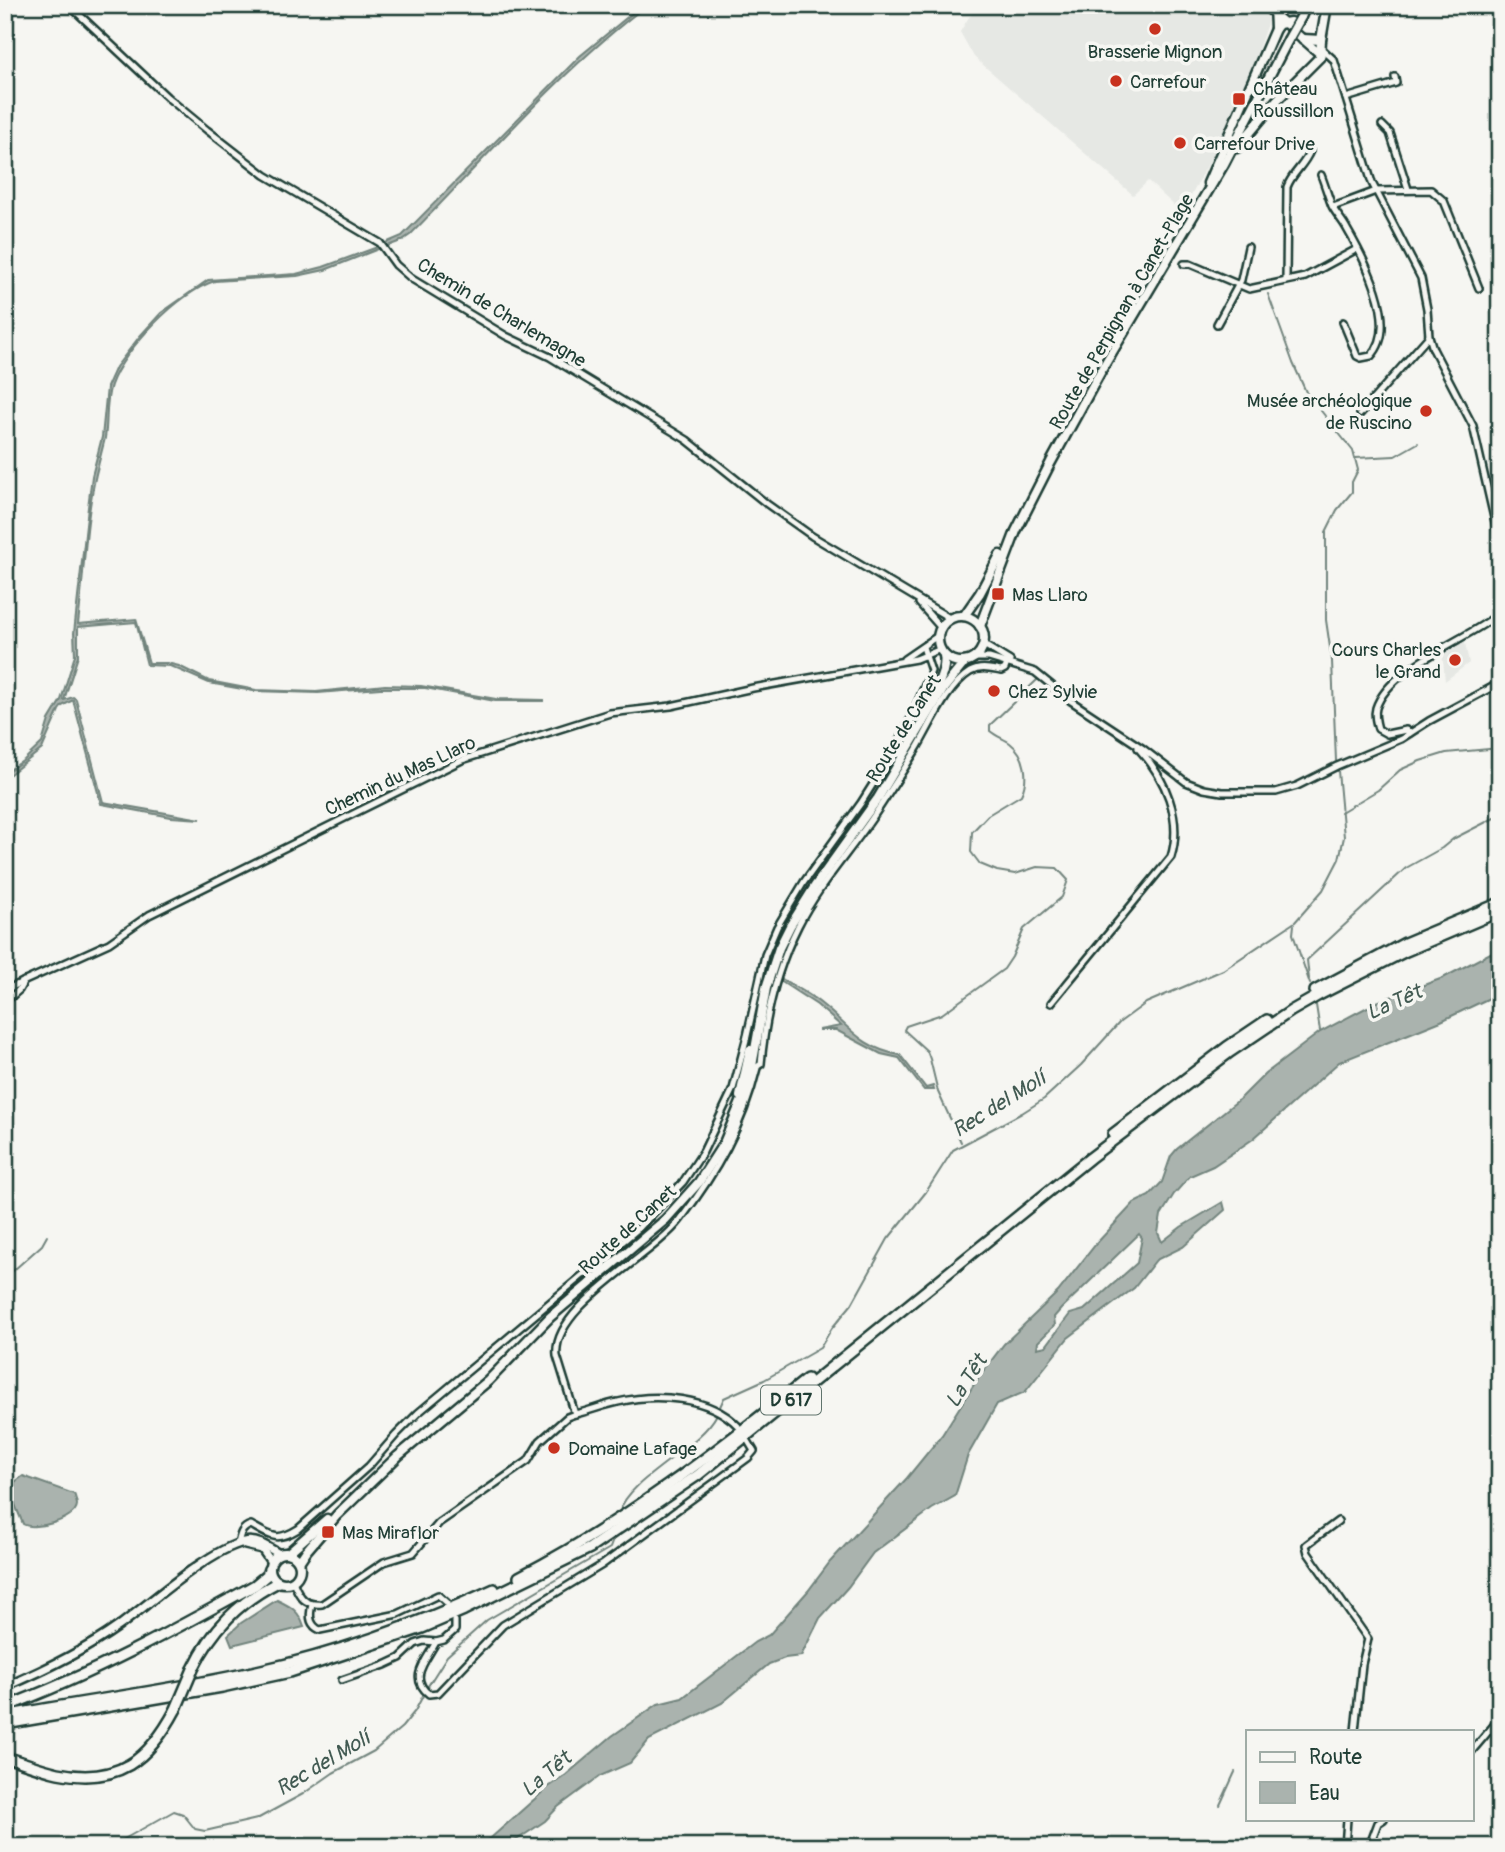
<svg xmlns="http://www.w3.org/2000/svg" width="1505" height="1852" font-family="Pangolin,sans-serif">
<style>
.built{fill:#e6e8e4}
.water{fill:#aab3ae;stroke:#72847d;stroke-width:2;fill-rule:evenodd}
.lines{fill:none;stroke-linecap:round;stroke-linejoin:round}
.stream{stroke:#72847d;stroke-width:2}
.minor-casing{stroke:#1f3d34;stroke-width:10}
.tertiary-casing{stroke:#1f3d34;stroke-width:12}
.secondary-casing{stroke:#1f3d34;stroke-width:13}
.trunk-casing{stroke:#1f3d34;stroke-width:14}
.minor{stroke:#f6f6f2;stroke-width:5}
.tertiary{stroke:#f6f6f2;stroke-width:7}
.secondary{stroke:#f6f6f2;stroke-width:8}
.trunk{stroke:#f6f6f2;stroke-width:9}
.secondary-bridge-casing{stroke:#1f3d34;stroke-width:13;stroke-linecap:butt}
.trunk-bridge-casing{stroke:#1f3d34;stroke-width:14;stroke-linecap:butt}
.secondary-bridge{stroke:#f6f6f2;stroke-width:8}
.trunk-bridge{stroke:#f6f6f2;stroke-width:9}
.poi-dot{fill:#c8321e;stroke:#f6f6f2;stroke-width:2.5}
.labels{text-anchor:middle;stroke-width:7;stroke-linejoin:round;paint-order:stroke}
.shield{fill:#f6f6f2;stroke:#60746d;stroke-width:2}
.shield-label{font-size:18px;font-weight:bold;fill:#1f3d34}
.poi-label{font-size:19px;fill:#1f3d34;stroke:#f6f6f2;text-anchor:start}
.street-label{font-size:19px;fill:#1f3d34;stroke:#f6f6f2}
.water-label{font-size:21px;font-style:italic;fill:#425a52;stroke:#f6f6f2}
</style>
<rect width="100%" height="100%" fill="#f6f6f2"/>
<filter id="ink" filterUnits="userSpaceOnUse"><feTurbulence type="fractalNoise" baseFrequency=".0143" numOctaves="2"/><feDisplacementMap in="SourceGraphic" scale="14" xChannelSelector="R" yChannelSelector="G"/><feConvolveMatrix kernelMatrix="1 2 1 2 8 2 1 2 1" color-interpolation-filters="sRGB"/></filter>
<g filter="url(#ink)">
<g class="built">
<polygon points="981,5 1256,5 1269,18 1237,110 1182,213 1148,181 1133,195 974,57 960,32 969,17"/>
<polygon points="1461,641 1465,643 1469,663 1445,681 1442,652"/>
</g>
<g class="water">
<path d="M642,5H647C559,72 487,157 410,235L401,241L385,247L383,244L402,236L580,56Z"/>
<path d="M380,246L381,248L325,270L297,276L215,281C180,291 123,350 111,385C105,402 108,420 105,438C102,450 99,462 96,474C85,521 84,576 78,624L136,619L149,663H167L179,666L209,681L256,690L316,692L385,685L421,686L496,699L543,700V701H495L425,688H380L318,693L253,691L209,683L170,666L147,665L136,622L78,627V656L64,700L73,697L76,699L103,802L201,819L171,817L101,804L73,700L62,706L59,710L42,749L5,778V773L24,760L42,743L49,720L61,700L75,655L74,633L88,507L92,476L102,437L107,387L116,367L140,336L161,313L208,280L296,274L323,267Z"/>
<path d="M1500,948V993L1441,1021L1339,1062L1253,1139L1213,1166L1190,1176L1174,1194L1161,1215L1158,1233L1162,1242L1181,1227L1223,1202L1225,1210L1183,1247L1156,1260L1134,1288L1068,1338L1025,1392L997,1404L968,1455L955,1496L932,1509L873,1553L848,1587L820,1618L801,1656L785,1658L769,1664L722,1703L649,1740L630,1763L600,1776L558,1807L545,1821L506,1847H475L492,1837L547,1788L566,1775L612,1736L658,1704L682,1698L755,1642L769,1635L808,1591L830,1562L907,1478L942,1435L978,1378L1004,1344L1058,1292L1096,1244L1134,1203L1149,1196L1162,1182L1171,1156L1177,1149L1241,1098L1265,1074L1320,1032L1377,1002L1443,978ZM1139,1234L1142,1238L1137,1263L1084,1310L1070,1314L1046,1346L1037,1348L1038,1342L1055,1325L1054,1317L1061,1309Z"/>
<path d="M777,976C790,984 803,990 815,999C847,1022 858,1048 900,1055L926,1088L933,1086L934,1090H924L899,1058L881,1054L836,1030H819L841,1026L817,1005L777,979Z"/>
<path d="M23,1476L74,1494C75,1495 77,1504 77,1505C76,1520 34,1531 23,1524L9,1490L12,1484Z"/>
<path d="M277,1600C292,1607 299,1611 304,1627L232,1645L228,1635L241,1623Z"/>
</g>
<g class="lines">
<g class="stream">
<polyline points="1268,294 1293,363 1306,392 1353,451 1358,470 1352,482 1352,492 1337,510 1326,532 1326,620 1332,661 1336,761"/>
<polyline points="1356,458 1395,456 1418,443"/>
<polyline points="1341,812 1378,790 1400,770 1420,761 1446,753 1500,748"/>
<polyline points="1294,925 1293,934 1310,984"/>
<polyline points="1309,979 1307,960 1406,868 1442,848 1453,839 1500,815"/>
<polyline points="1316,1005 1320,1031"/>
<path d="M961,1142L938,1092L930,1059L927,1051L904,1030L906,1026L942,1014L1004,969L1012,957L1024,929L1062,897L1068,880L1057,868L1037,867L1015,874L997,871L980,864L971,852L972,832L988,815L1021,795C1029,779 1026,755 1010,743C1004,739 996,736 990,731V725L1038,679"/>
<polyline points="5,1278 42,1245 47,1236"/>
<polyline points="719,1409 724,1398 764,1380 820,1348 832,1328 852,1304 888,1239 926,1192 953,1150 1022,1113 1044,1099 1081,1065 1120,1022 1146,1003 1223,970 1295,922 1323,890 1339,859 1344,837 1338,771"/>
<path d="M620,1511C628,1479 701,1447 717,1414"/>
<polyline points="1220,1805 1235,1772"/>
<polyline points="110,1847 174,1811 183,1814 195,1829 205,1831 257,1819 303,1794 333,1773 374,1751 402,1727 415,1711 428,1686 447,1656 487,1620 610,1548 613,1540"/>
</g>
<defs>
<g id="minor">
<polyline points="69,5 167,97 207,130 265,175 380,243 396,265 412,279 506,336 550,357 687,440 767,504 812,536 951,619"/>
<polyline points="1321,48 1334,60 1372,183 1421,278 1427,309 1429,336 1433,349 1473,426 1500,544"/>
<polyline points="1346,98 1396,83 1395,77"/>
<polyline points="1382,125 1390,133 1408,189"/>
<path d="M1321,175C1325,185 1328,196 1332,206C1336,214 1343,221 1347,229C1365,260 1400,326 1371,356L1361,358L1357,356L1343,322"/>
<polyline points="1333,207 1376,191 1431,190 1444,201 1479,288"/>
<polyline points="1184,264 1190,264 1249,289 1305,277 1357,249"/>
<path d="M1286,281L1287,187C1292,173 1304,166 1310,151"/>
<polyline points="1217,324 1241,280 1248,247"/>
<polyline points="1360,414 1429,336"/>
<polyline points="919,603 941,628"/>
<polyline points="984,645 1010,661"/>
<polyline points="975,658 989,658 1035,672 1071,701 1142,748 1186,782 1204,789 1222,792 1276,792 1297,786 1337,766 1401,739 1429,721 1500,683"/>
<polyline points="904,659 939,635"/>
<path d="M1410,733L1406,730L1387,734L1378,729C1376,722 1374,715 1376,708C1389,667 1467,640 1500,613"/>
<polyline points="5,990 109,943 149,915 462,760 610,713 671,706 753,688 916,659 941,649"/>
<polyline points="5,1002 19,990 24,981"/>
<path d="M1051,1003L1171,857C1183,818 1165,777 1138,748"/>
<path d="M755,1068L761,1064C765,1018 777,968 798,926C818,886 848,854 873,817C888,795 902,772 916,750C930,727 947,686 970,672C981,666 990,669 1001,671L1005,669L1008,660"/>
<polyline points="1499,1152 1500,1154"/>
<path d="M575,1414C590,1411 603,1405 618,1402C656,1393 709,1396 738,1426"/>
<polyline points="1338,1521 1306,1545 1308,1553 1368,1639 1362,1664 1355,1731"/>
<path d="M238,1544C240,1535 241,1528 251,1525C272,1537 277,1542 298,1529L369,1466L396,1435L418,1413L640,1227L683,1182L703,1152L733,1089L747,1036L765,955L777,927L804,882L861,803L890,757L911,718L931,671L923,647"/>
<path d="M293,1581C299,1597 305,1606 322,1604L384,1562L413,1553L439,1523L528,1461L540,1441L567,1417L575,1414L557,1356C551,1307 652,1257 680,1220C716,1173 743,1126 757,1068"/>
<path d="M312,1605C309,1615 309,1625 320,1630L398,1614L438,1595L447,1603"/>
<path d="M455,1621V1630L444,1640L436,1642C426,1661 408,1678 429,1694L438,1693L503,1625L602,1565L748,1458L754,1451L748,1441"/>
<polyline points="342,1680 385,1665 400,1658 415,1644 424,1641 436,1642"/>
<polyline points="1472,1751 1500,1718"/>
<polyline points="1345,1847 1347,1819"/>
<polyline points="1369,1847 1378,1823 1384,1819"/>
</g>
<g id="tertiary">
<polyline points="1264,5 1321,55"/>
<polyline points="245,1545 262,1549 271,1562"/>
<path d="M5,1687C45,1670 84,1651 119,1626C150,1603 209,1550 244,1542C257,1539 268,1547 279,1554"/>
</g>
<g id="secondary">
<polyline points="1274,5 1275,29"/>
<polyline points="1301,17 1306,5"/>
<polyline points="1303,39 1321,40"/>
<polyline points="1237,148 1277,100 1320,57 1321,40 1327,5"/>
<polyline points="1208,183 1275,29 1279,24 1290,22"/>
<polyline points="964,616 980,593 1000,555"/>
<circle cx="961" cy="639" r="23"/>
<polyline points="980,626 1016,531 1051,462 1102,369 1224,164 1288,40"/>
<path d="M921,716C930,698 948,674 944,655"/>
<polyline points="740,1096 750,1050"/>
<circle cx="285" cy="1568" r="15"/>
<polyline points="288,1553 327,1519"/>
<polyline points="299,1562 307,1550 337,1515 398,1456 488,1381 550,1317 665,1220 699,1182 724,1143 749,1083 766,988 779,948 790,926 815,886 878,798 944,688 965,662"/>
</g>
<g id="trunk">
<polyline points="1315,991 1405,943 1500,903"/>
<polyline points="1113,1134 1227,1047 1267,1020"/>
<path d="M519,1577C623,1523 715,1453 807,1379"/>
<path d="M193,1669C212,1629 239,1602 278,1582"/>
<path d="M5,1707C93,1674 174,1630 255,1585L267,1575L269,1569"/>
<path d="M5,1716C89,1700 174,1690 257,1671C339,1653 418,1624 494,1589"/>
<polyline points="5,1724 222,1687 290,1672 422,1628 464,1610 590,1548 698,1475 1090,1158 1230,1052 1291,1011 1319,995 1406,951 1500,911"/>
<path d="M5,1757C23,1762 40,1769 58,1773C118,1785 149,1760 176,1709"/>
</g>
</defs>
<use href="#minor" class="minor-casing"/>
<use href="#tertiary" class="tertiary-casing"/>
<use href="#secondary" class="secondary-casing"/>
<use href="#trunk" class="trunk-casing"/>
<use href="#minor" class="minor"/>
<use href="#tertiary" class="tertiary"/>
<use href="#secondary" class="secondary"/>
<use href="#trunk" class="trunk"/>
<defs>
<polyline id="secondary-bridge" points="1288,40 1301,17"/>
<polyline id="trunk-bridge" points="176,1709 193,1669"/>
</defs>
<use href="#secondary-bridge" class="secondary-bridge-casing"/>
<use href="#trunk-bridge" class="trunk-bridge-casing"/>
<use href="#secondary-bridge" class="secondary-bridge"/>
<use href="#trunk-bridge" class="trunk-bridge"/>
</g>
</g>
<g class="poi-dot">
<circle cx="1155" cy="29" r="7"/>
<circle cx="1116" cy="81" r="7"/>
<rect x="1232" y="92" width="14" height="14" rx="3.5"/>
<circle cx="1180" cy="143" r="7"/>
<circle cx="1426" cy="411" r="7"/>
<rect x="991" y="587" width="14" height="14" rx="3.5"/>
<circle cx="1455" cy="660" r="7"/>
<circle cx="994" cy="691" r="7"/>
<circle cx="554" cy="1448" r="7"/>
<rect x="321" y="1525" width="14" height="14" rx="3.5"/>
</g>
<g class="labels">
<rect class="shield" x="761" y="1385.5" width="60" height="29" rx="5"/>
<g class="shield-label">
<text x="791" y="1406">D 617</text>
</g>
<g class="poi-label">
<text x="1155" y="58" text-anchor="middle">Brasserie Mignon</text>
<text x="1130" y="88">Carrefour</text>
<text x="1253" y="95">Château<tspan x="1253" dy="22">Roussillon</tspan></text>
<text x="1194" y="150">Carrefour Drive</text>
<text x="1412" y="407" text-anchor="end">Musée archéologique<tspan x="1412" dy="22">de Ruscino</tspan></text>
<text x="1012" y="601">Mas Llaro</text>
<text x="1441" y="656" text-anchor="end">Cours Charles<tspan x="1441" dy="22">le Grand</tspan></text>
<text x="1008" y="698">Chez Sylvie</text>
<text x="568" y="1455">Domaine Lafage</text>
<text x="342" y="1539">Mas Miraflor</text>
</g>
<g class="street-label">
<text transform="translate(1121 311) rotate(-60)" y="7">Route de Perpignan à Canet-Plage</text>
<text transform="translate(502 312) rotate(31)" y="7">Chemin de Charlemagne</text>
<text transform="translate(903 728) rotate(-58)" y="7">Route de Canet</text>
<text transform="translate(400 775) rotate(-25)" y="7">Chemin du Mas Llaro</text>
<text transform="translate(627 1229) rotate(-42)" y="7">Route de Canet</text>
</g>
<g class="water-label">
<text transform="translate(1394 1002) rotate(-24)" y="7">La Têt</text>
<text transform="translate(999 1104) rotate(-32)" y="7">Rec del Molí</text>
<text transform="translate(966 1381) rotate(-57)" y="7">La Têt</text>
<text transform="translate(323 1763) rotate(-31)" y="7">Rec del Molí</text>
<text transform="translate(546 1774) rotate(-40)" y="7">La Têt</text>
</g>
</g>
<rect width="1505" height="1852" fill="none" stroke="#f6f6f2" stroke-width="28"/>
<rect x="14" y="14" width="1477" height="1824" fill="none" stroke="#1f3d34" stroke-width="2.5" filter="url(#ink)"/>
<rect x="1246" y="1730" width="228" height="91" fill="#f6f6f2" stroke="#a0aca6" stroke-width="2"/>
<rect x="1260" y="1752" width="35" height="10" fill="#f6f6f2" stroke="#a0aca6" stroke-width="2"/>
<text x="1309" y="1764" font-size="21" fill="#1f3d34">Route</text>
<rect x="1260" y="1782" width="35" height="21" fill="#aab3ae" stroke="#a0aca6" stroke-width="2"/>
<text x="1309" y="1800" font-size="21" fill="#1f3d34">Eau</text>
</svg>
